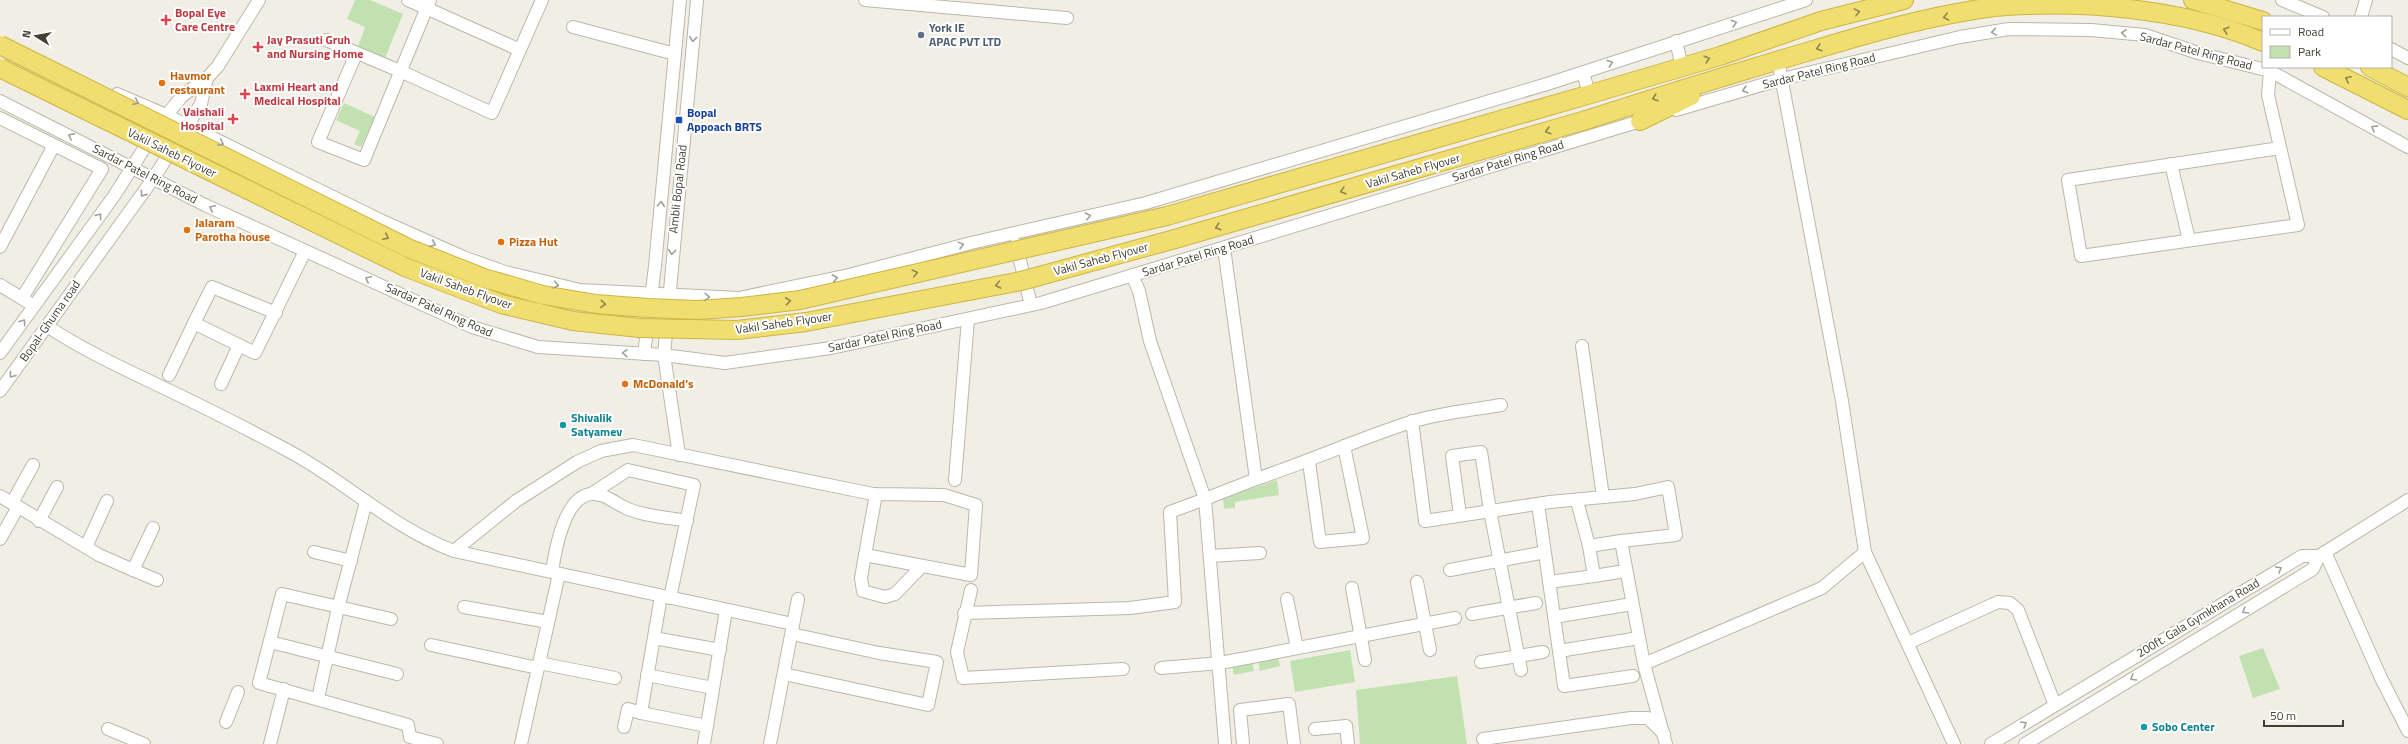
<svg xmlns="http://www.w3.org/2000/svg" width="2408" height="744" font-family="'Titillium Web',sans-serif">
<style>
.green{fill:#c2e1b1}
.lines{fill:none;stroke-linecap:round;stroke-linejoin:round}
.minor-casing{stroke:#bbb8a9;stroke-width:14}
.highway-casing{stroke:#cdb542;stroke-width:20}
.minor{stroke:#fff;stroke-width:12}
.highway{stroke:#f0de71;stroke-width:18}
.highway-bridge-casing{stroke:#cdb542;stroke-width:20;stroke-linecap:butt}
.highway-bridge{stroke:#f0de71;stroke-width:18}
.oneway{stroke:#908750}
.oneway2{stroke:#a0a09a}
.health-dot{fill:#e0444e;stroke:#fff;stroke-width:1.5}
.service-dot{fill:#5c6f8a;stroke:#fff;stroke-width:1.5}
.food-dot{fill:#e8710a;stroke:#fff;stroke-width:1.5}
.transit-dot{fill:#1a4fb4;stroke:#fff;stroke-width:1.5}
.culture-dot{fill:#0f9aa8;stroke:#fff;stroke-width:1.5}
.labels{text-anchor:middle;stroke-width:4;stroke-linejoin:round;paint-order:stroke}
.health-label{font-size:12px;font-weight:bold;fill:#be3a42;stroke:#fff;text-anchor:start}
.service-label{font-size:12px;font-weight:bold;fill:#4e5e75;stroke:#fff;text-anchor:start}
.street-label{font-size:12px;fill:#424035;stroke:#fff}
.food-label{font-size:12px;font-weight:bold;fill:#c56008;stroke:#fff;text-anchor:start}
.transit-label{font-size:12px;font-weight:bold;fill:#164399;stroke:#fff;text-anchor:start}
.culture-label{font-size:12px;font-weight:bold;fill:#0d838f;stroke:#fff;text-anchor:start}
</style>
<rect width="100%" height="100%" fill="#f1efe5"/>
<g class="green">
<polygon points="355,0 370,0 403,14 385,58 358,47 365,27 347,19"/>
<polygon points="344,103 375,117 361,147 354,144 360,131 336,120"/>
<polygon points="1277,480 1279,495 1235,502 1235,508 1224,509 1223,498"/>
<polygon points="2263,648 2280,689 2253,698 2239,656"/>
<polygon points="1350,650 1355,682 1295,692 1290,661"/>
<polygon points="1278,656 1280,666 1260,671 1258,661"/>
<polygon points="1252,662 1254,671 1234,675 1232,666"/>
<polygon points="1457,676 1467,744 1360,744 1356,690"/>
</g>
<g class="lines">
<defs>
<g id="minor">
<polyline points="408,0 520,50"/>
<polyline points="865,0 1067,18"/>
<polyline points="2282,0 2323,17"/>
<polyline points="2361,17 2366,0"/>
<polyline points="573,27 675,54"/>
<polyline points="326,40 400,71 492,113 542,0"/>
<polyline points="1676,41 1682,67"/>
<polyline points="2391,49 2408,58"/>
<polyline points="356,54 318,142 364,160 430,0"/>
<polyline points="1778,60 1842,401 1865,552 1954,744"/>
<polyline points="2270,71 2268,95 2298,225 2081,256 2068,180 2280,148"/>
<polyline points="1583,72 1589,94"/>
<polyline points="117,94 166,115 382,221 463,257 505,272 580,290 739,298 849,275 971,243 1146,203 1547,84 1806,0"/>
<polyline points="0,101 205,205 472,327 538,347 664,355 725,363 831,348 1041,303 1647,119"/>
<polyline points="1676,110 1782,79 1960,37 2009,29 2091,30 2145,35 2198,53 2270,71 2408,147"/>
<polyline points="0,118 102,169 22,298"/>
<polyline points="162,121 182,96 207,78 218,66 259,0"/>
<polyline points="2171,164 2189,240"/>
<polyline points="1016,244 1031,305"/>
<polyline points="0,247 54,145"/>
<polyline points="1224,248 1256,479 1205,499 1225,744"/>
<polyline points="0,285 28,302"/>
<polyline points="194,323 212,287 276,313"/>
<path d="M47,326C83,350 122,368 162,387C206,408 250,430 294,454C348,484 395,529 454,551L516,501L577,462L601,451L633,445L873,494H876L944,495L976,505L971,575L865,555L876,494"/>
<polyline points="1582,346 1603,497"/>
<polyline points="0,353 114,196 152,136"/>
<polyline points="644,354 655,266 680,0"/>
<polyline points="169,375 194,323 255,353 305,251"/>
<polyline points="221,384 239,345"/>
<polyline points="0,391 153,179 201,104 207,78"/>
<polyline points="1412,421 1425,521 1550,502 1635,494 1668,487 1676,535 1621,541"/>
<polyline points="679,455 664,355 697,0"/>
<polyline points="1309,462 1320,542 1363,538 1344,446"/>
<path d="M1256,479C1308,462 1358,439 1411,422C1439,413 1472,410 1501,405"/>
<polyline points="955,480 968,319"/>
<polyline points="591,494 628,470 694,485 670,598"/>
<polyline points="0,496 99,555 133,570 153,528"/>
<polyline points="1577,501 1589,546 1621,541 1644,664 1666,744"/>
<polyline points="12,503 33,465"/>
<polyline points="1538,504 1564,686 1633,676"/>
<polyline points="1460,515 1452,456 1481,452 1490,511 1521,670"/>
<polyline points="39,521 57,487"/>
<polyline points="0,539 18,507"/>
<polyline points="1589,546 1594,576 1625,571"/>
<polyline points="86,547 107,501"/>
<polyline points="454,551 793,624"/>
<polyline points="314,552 351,561"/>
<polyline points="2325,552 2381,678 2408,731"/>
<polyline points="865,555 861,578 863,591 885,597 895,594 922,566"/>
<polyline points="1210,556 1260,553"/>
<polyline points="133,570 157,580"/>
<polyline points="1450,570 1540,553"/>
<path d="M552,572C555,551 564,497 591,494C603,493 612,501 622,506C640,516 667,517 687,521"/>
<polyline points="1417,582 1430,650"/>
<polyline points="1549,582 1594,576"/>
<polyline points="1352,588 1365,660"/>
<polyline points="971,590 957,652 963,678 1123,669"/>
<polyline points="1287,599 1297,648"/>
<polyline points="464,607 548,622"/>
<polyline points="964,613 1130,608 1175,602 1170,512 1205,499 1150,341 1139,291 1132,275"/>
<polyline points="1472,614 1536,603"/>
<polyline points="1554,617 1632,604"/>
<polyline points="391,619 282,594 259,683 408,725 410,737 437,744"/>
<polyline points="654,638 720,650"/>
<polyline points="270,642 397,674"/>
<polyline points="1908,643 1998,602 2010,603 2018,610 2055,705"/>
<polyline points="431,645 538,668"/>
<polyline points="1559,651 1639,638"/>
<polyline points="1481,662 1543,652"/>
<polyline points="539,663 615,678"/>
<polyline points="1644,664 1822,588 1865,552"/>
<polyline points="1161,668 1220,663 1455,618"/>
<polyline points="784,674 928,705 937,662 879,653 792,634"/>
<polyline points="647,675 713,688"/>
<polyline points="318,698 338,608 366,502"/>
<polyline points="641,713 707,726"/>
<polyline points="226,722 238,692"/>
<polyline points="624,727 628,709 641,713 661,596"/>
<polyline points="108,729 144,744"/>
<polyline points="1315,729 1346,726 1348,744"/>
<polyline points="1483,739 1631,718 1648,718 1664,734"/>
<polyline points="270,744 284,689"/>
<polyline points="521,744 559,574"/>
<polyline points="704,744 726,610"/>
<polyline points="770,744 798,599"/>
<polyline points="1243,744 1240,710 1289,704 1294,744"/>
<polyline points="1991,744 2302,556 2319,556 2408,500"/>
<polyline points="2025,744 2313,569 2319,556"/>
</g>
<g id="highway">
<polyline points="2193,0 2263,21"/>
<polyline points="2323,67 2408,110"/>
<polyline points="2370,67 2408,87"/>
<polyline points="1577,98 1720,56 1821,21 1904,0"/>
<path d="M1586,120C1660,96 1735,73 1810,51C1870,33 1932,15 1994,7C2080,0 2183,8 2263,42"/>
<polyline points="1640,121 1691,96"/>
</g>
</defs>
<use href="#minor" class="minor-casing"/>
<use href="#highway" class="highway-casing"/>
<use href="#minor" class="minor"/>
<use href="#highway" class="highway"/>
<defs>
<g id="highway-bridge">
<polyline points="0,45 408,248 484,278 543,295 596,304 648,308 697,310 742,307 800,300 1167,216 1577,98"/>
<polyline points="0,68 405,267 501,304 573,321 640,328 737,330 806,322 1021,281 1175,239 1586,120"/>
</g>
</defs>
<use href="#highway-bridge" class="highway-bridge-casing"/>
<use href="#highway-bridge" class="highway-bridge"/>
</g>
<defs><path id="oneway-chevron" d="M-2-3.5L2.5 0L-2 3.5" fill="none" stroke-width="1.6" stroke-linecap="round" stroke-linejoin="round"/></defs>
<g class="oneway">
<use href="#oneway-chevron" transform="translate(1857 12) rotate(-14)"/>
<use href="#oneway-chevron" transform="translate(1946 17) rotate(168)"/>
<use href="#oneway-chevron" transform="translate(2226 30) rotate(-163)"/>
<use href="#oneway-chevron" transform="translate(1819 48) rotate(164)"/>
<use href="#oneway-chevron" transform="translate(1707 59) rotate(-16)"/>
<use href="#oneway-chevron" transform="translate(2348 79) rotate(-154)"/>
<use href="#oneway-chevron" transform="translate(1655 98) rotate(162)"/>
<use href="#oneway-chevron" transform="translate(1548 131) rotate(164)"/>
<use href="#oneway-chevron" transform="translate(1343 191) rotate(164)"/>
<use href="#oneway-chevron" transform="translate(1218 227) rotate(164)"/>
<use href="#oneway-chevron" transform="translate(386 237) rotate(26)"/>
<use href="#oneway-chevron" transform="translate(915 273) rotate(-13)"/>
<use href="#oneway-chevron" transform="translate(998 285) rotate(169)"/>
<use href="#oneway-chevron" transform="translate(788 301) rotate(-8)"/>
<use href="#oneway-chevron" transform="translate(603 304) rotate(5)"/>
</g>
<g class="oneway2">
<use href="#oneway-chevron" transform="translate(1734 23) rotate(-18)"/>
<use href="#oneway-chevron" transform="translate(1994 32) rotate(171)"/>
<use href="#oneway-chevron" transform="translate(2124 33) rotate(-175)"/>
<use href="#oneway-chevron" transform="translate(693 39) rotate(96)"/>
<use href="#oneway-chevron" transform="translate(1610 63) rotate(-18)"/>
<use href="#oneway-chevron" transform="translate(1745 90) rotate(164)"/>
<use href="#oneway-chevron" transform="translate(136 102) rotate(24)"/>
<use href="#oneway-chevron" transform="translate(2374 128) rotate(-151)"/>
<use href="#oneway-chevron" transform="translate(71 136) rotate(-153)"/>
<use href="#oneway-chevron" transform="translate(221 143) rotate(26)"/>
<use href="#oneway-chevron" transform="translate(143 194) rotate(125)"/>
<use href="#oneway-chevron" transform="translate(661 204) rotate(-85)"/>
<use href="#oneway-chevron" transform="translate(212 208) rotate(-155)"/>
<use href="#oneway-chevron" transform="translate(99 216) rotate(-54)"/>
<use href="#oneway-chevron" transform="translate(1088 216) rotate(-13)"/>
<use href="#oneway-chevron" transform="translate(433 244) rotate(24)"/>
<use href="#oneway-chevron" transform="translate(961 245) rotate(-15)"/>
<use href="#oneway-chevron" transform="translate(672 252) rotate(96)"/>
<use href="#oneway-chevron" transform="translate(835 278) rotate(-12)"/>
<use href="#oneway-chevron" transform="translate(368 279) rotate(-155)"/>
<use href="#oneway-chevron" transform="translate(556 285) rotate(11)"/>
<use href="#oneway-chevron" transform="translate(707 297) rotate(2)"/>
<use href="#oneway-chevron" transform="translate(23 322) rotate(-54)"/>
<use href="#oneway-chevron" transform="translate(625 353) rotate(-178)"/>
<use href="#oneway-chevron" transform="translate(12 375) rotate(126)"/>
<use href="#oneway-chevron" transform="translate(2279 569) rotate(-30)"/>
<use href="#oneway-chevron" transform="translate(2245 611) rotate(149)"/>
<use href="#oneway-chevron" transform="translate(2133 678) rotate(149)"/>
<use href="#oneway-chevron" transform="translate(2024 724) rotate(-31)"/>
</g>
<g class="health-dot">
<path d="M164 14h4v4h4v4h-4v4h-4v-4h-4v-4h4z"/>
<path d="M256 41h4v4h4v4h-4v4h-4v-4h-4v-4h4z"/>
<path d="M243 88h4v4h4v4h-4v4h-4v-4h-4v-4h4z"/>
<path d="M231 113h4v4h4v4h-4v4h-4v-4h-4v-4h4z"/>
</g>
<circle class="service-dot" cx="921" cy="35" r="4"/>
<g class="food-dot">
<circle cx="162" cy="83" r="4"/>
<circle cx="187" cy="230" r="4"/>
<circle cx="501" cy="242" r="4"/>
<circle cx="625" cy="384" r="4"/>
</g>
<rect class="transit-dot" x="675" y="116" width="8" height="8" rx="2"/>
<g class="culture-dot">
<circle cx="563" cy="425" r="4"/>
<circle cx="2144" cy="727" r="4"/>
</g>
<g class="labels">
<g class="health-label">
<text x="175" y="17">Bopal Eye<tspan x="175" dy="14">Care Centre</tspan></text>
<text x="267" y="44">Jay Prasuti Gruh<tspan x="267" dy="14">and Nursing Home</tspan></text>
<text x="254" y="91">Laxmi Heart and<tspan x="254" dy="14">Medical Hospital</tspan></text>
<text x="224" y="116" text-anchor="end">Vaishali<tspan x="224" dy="14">Hospital</tspan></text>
</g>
<g class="service-label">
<text x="929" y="32">York IE<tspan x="929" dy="14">APAC PVT LTD</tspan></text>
</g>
<g class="street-label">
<text transform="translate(2196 51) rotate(15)" y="4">Sardar Patel Ring Road</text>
<text transform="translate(1819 71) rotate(-14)" y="4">Sardar Patel Ring Road</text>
<text transform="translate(172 153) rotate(26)" y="4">Vakil Saheb Flyover</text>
<text transform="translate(1508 161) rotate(-17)" y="4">Sardar Patel Ring Road</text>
<text transform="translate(1413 171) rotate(-16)" y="4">Vakil Saheb Flyover</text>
<text transform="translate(145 174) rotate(27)" y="4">Sardar Patel Ring Road</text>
<text transform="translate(678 189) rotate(-84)" y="4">Ambli Bopal Road</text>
<text transform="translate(1198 256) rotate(-17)" y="4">Sardar Patel Ring Road</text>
<text transform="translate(1101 259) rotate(-15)" y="4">Vakil Saheb Flyover</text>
<text transform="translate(466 289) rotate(20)" y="4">Vakil Saheb Flyover</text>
<text transform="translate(439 310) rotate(24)" y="4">Sardar Patel Ring Road</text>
<text transform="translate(50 321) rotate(-55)" y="4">Bopal-Ghuma road</text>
<text transform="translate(784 323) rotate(-8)" y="4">Vakil Saheb Flyover</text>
<text transform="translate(885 336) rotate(-12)" y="4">Sardar Patel Ring Road</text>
<text transform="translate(2198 618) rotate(-31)" y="4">200ft. Gala Gymkhana Road</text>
</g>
<g class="food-label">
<text x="170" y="80">Havmor<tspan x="170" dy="14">restaurant</tspan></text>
<text x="195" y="227">Jalaram<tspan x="195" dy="14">Parotha house</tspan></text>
<text x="509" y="246">Pizza Hut</text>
<text x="633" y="388">McDonald's</text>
</g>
<g class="transit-label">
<text x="687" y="117">Bopal<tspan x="687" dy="14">Appoach BRTS</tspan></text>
</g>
<g class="culture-label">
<text x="571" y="422">Shivalik<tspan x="571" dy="14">Satyamev</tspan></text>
<text x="2152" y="731">Sobo Center</text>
</g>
</g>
<rect x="2262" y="16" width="130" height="52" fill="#ffffff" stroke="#b3b3ae"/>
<rect x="2270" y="29" width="20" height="6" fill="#ffffff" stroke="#b3b3ae"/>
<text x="2298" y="36" font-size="12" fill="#424035">Road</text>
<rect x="2270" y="46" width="20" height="12" fill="#c2e1b1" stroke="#b3b3ae"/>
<text x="2298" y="56" font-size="12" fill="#424035">Park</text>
<g transform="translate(36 36) rotate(281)" stroke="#ffffff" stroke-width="3" paint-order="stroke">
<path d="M0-3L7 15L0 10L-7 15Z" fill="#424035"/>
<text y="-6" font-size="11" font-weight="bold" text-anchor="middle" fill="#424035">N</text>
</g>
<path d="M2264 720v6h79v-6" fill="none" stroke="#424035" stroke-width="2"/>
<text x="2270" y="720" font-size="12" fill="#424035" stroke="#ffffff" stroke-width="3" paint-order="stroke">50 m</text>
</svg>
